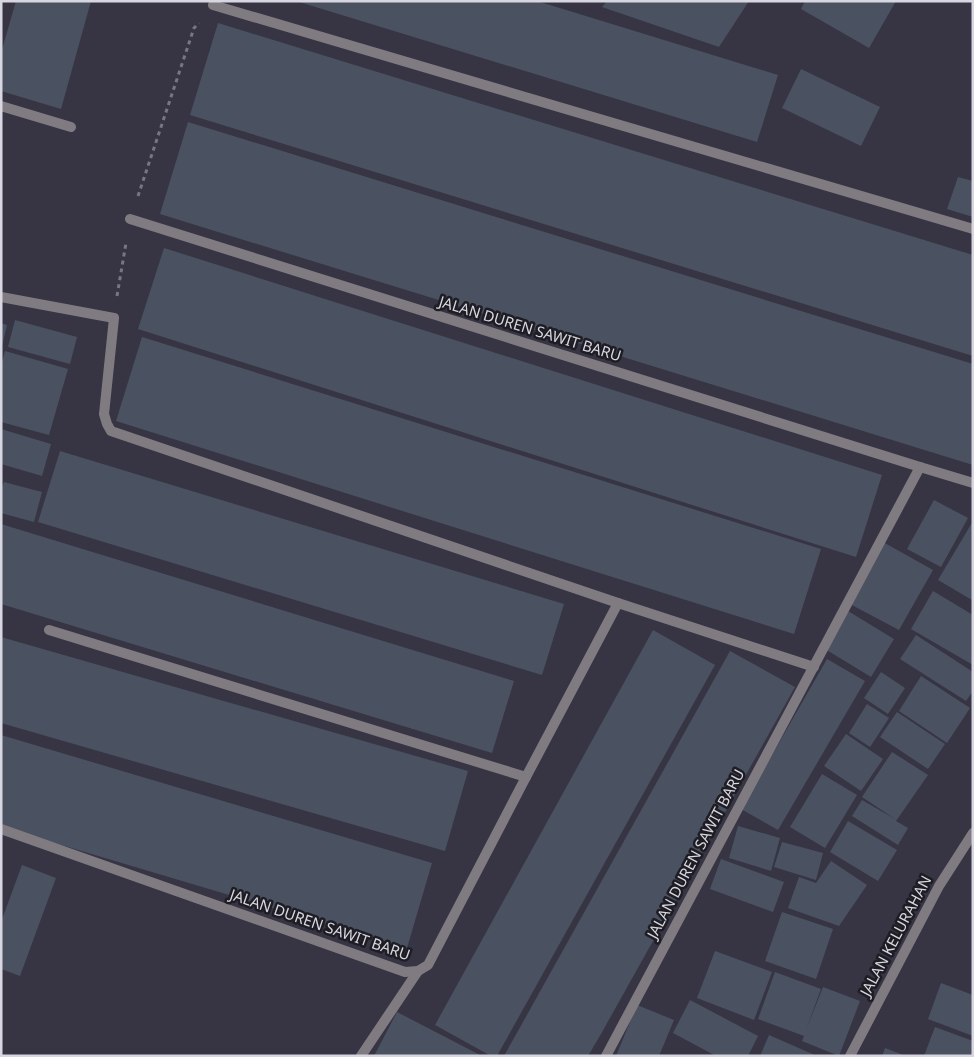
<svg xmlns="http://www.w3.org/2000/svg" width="974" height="1057" font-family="'Noto Sans',sans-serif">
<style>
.building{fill:#4a5261}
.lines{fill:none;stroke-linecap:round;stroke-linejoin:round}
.path{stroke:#797684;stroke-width:3;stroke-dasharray:4 4;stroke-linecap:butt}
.minor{stroke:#807b81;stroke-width:10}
.labels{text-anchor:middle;stroke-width:5;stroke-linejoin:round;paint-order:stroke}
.street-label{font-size:15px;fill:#d8d7e1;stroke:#1e1d24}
</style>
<rect width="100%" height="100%" fill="#373444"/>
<g class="building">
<polygon points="16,1 91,1 61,109 1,91 1,53"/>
<polygon points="296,1 537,1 778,75 757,142"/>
<polygon points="607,1 749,1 719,47 602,7"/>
<polygon points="805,1 896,1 869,48 801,9"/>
<polygon points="218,23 973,255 973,356 190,115"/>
<polygon points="801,69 880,107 861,146 782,108"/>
<polygon points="188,122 973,364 973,465 160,214"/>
<polygon points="958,177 973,181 973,217 947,209"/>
<polygon points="164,248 882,475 856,557 138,329"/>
<polygon points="15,320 77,337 70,364 8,347"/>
<polygon points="1,323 7,325 2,346 1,346"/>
<polygon points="142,337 821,549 794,634 116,421"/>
<polygon points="5,351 68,369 49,435 1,422 1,366"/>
<polygon points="1,429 51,444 42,476 1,464"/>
<polygon points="60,451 564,604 542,675 38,522"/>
<polygon points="4,482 42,492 34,522 1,513 1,490"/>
<polygon points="934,500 968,518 941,567 907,549"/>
<polygon points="973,521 973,598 972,600 938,580"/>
<polygon points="1,524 514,681 492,753 1,604"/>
<polygon points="883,542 933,570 899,630 848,603"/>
<polygon points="933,591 973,615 973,665 911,629"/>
<polygon points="848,611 894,639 871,677 825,649"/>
<polygon points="653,630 715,665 497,1056 491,1056 435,1025"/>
<polygon points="916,635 973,672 973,691 966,701 900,659"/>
<polygon points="1,637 468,771 445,851 1,723"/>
<polygon points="730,651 795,687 601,1034 588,1056 504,1056"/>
<polygon points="827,659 865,681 778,830 741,809"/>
<polygon points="881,672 905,688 888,714 864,698"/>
<polygon points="921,676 970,708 947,743 899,711"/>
<polygon points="867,704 889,718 870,747 849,733"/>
<polygon points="897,712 945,744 928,769 880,737"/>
<polygon points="846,734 883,759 861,791 824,766"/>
<polygon points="1,735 432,863 407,948 1,827"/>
<polygon points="892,752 928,775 896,821 908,828 898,845 852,816 862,800 895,819 862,797"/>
<polygon points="822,774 857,795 825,848 790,827"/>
<polygon points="848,821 897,850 878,881 830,852"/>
<polygon points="738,826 780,838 771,871 729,858"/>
<polygon points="782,842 823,853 816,880 774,867"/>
<polygon points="721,859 784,882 773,912 710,889"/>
<polygon points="831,861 867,885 839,926 788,908 799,877 816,883"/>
<polygon points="22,865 56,878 20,976 1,969 1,922"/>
<polygon points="782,912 833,929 816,979 765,961"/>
<polygon points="715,951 772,972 754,1020 697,998"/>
<polygon points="775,972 821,989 806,1030 823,987 860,1001 839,1056 802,1041 804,1036 758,1019"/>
<polygon points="941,983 973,995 973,1036 928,1019"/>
<polygon points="690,1000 758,1036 748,1056 716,1056 673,1033"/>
<polygon points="637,1005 674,1020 659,1056 616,1056"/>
<polygon points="397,1012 482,1056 374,1056"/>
<polygon points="935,1027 973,1041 973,1056 924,1056"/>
<polygon points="769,1035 817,1056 760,1056"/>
<polygon points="885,1048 906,1056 882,1056"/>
</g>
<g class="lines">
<g class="path">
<polyline points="138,196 194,28 199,23"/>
<polyline points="117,296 126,243"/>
</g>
<g class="minor">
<polyline points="213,5 973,229"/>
<polyline points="1,106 71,127"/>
<polyline points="130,219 920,467 973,483"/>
<polyline points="1,297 114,318 104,414 107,424 111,431 618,603 814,667"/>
<polyline points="49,630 526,777"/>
<polyline points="1,829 405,972 418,971 428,965 526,777 618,603"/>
<polyline points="361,1056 418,971"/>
<polyline points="606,1056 920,467"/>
<polyline points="850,1056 939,886 973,833"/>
</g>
</g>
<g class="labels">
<g class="street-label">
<text transform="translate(530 329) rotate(17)" y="5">JALAN DUREN SAWIT BARU</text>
<text transform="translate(696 854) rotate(-62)" y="5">JALAN DUREN SAWIT BARU</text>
<text transform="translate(320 925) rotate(19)" y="5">JALAN DUREN SAWIT BARU</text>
<text transform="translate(896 936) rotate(-62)" y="5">JALAN KELURAHAN</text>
</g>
</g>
<rect width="974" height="1057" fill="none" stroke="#d8d7e1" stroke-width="5"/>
</svg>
